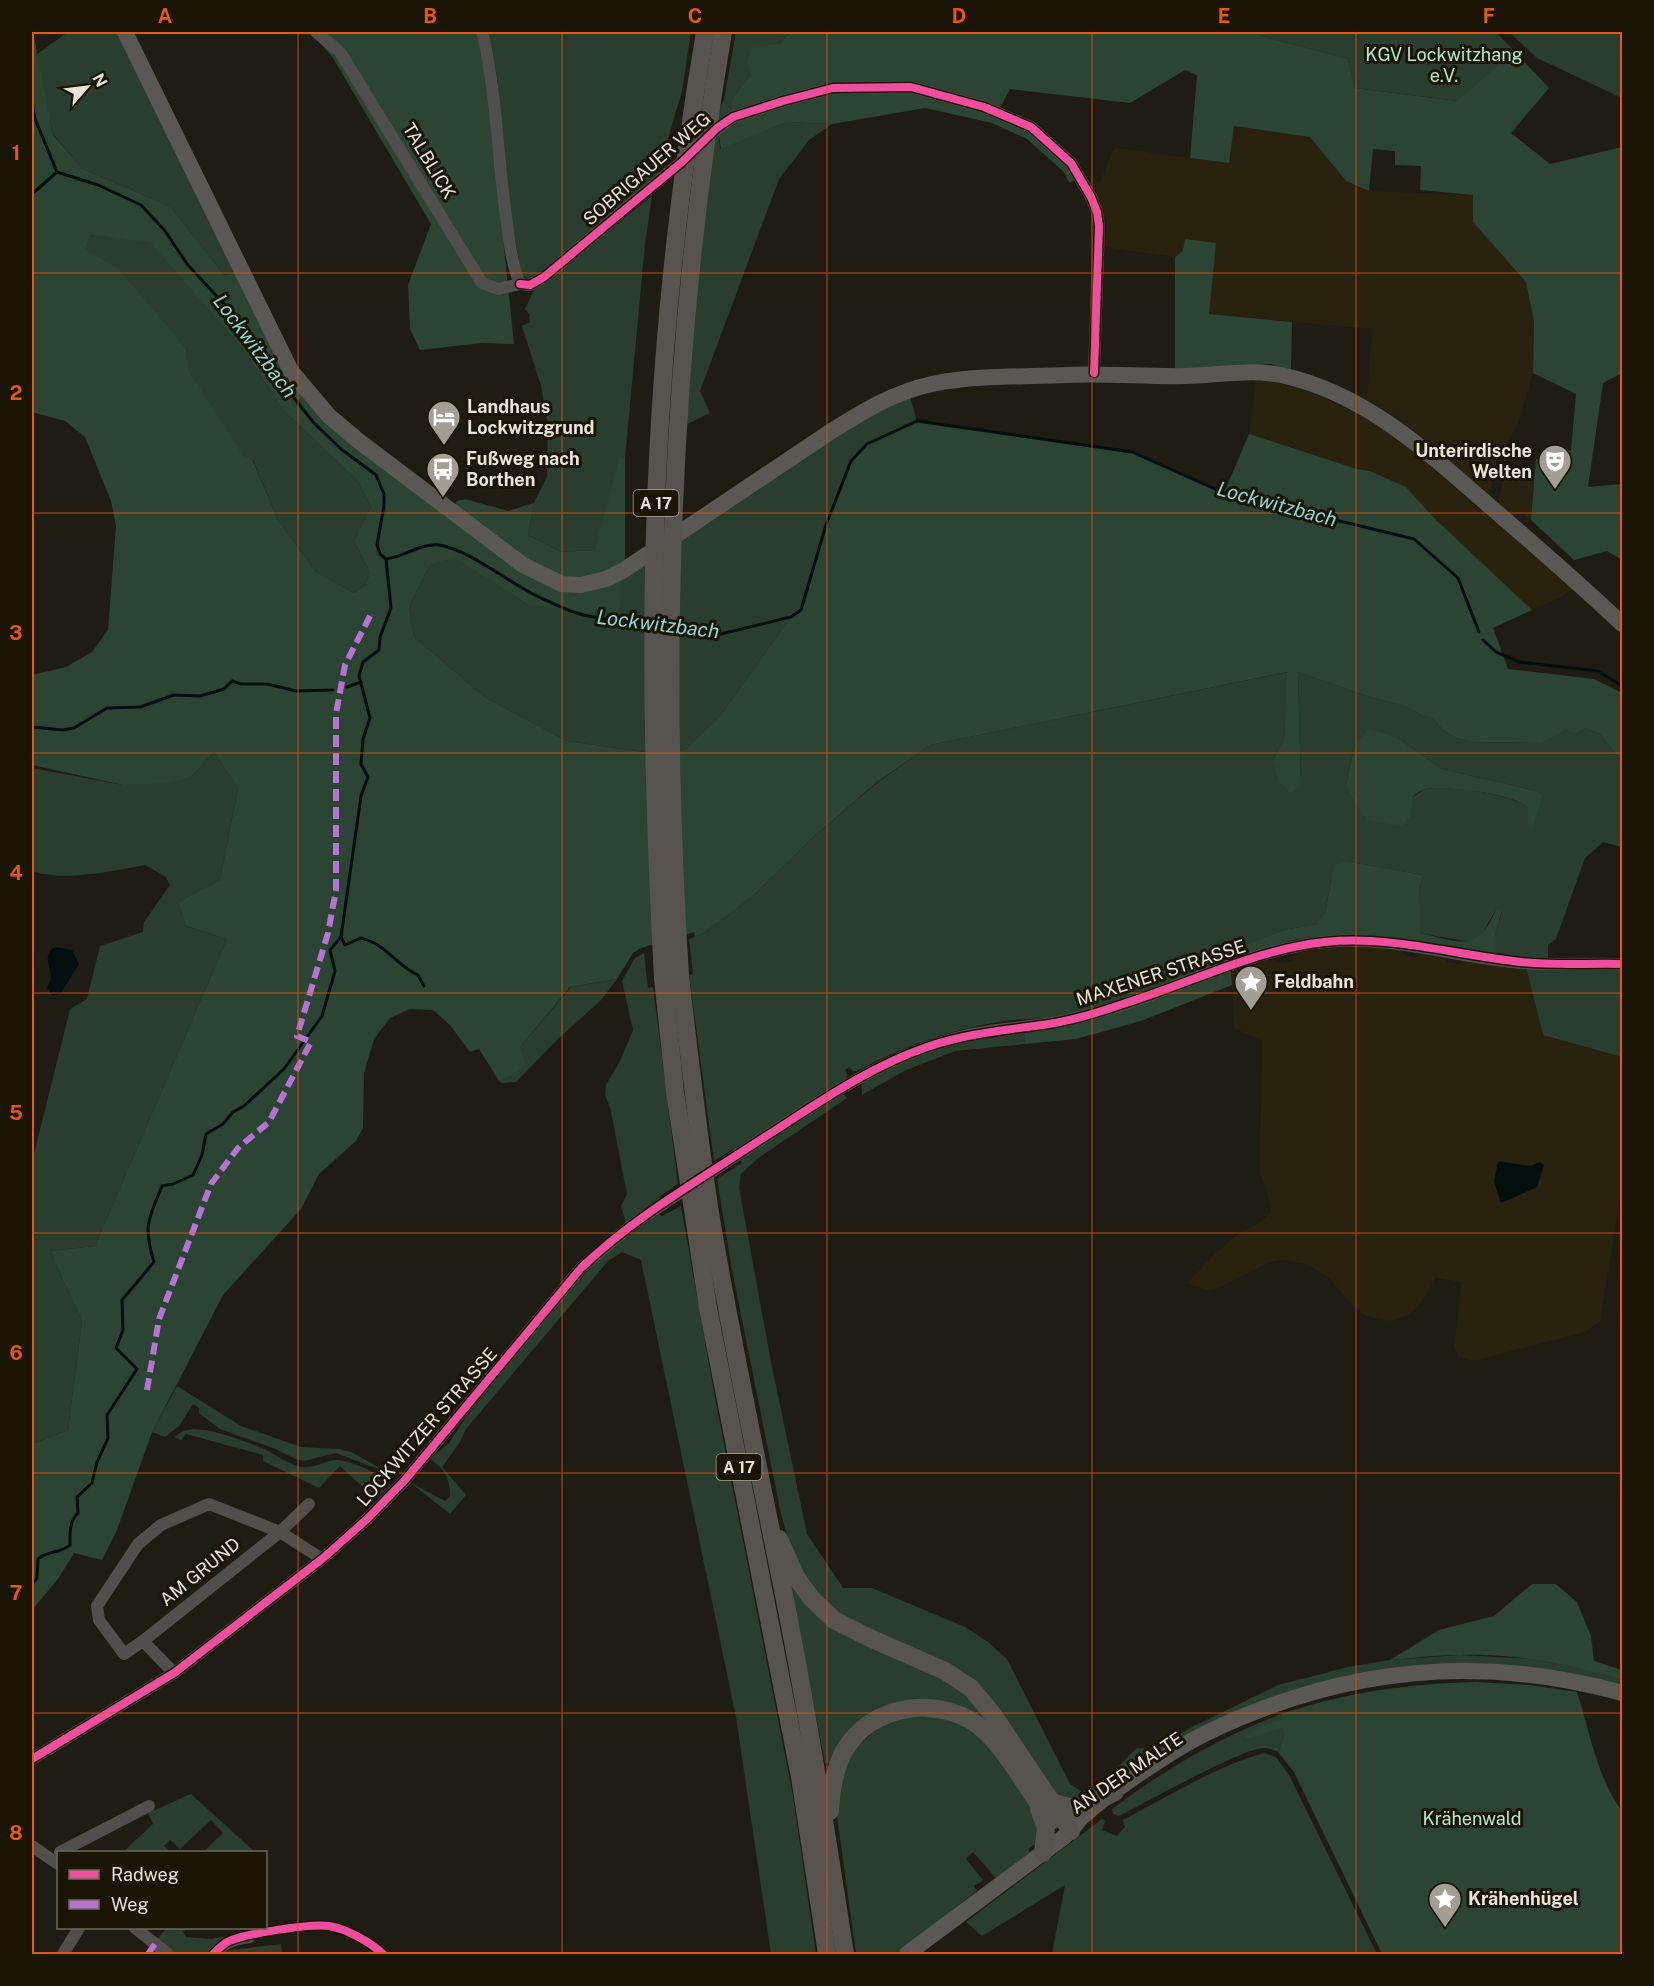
<svg xmlns="http://www.w3.org/2000/svg" width="1654" height="1986" font-family="'Public Sans',sans-serif">
<style>
.built{fill:#29220e}
.green{fill:#293e2f;fill-rule:evenodd}
.forest{fill:#2c4433;fill-rule:evenodd}
.water{fill:#030f0f}
.lines{fill:none;stroke-linecap:round;stroke-linejoin:round}
.stream{stroke:#030f0f;stroke-width:3}
.minor{stroke:#514f4c;stroke-width:12}
.major{stroke:#5a5854;stroke-width:16}
.highway{stroke:#575450;stroke-width:18}
.minor-bridge{stroke:#514f4c;stroke-width:12}
.highway-bridge{stroke:#575450;stroke-width:18}
.quiet{stroke:#b673d3;stroke-width:6;stroke-dasharray:12 6;stroke-linecap:butt}
.cycleway-casing{stroke:#1b1506;stroke-width:11}
.cycleway{stroke:#ef4d9e;stroke-width:8}
.grid{fill:none;stroke:#e8590c;stroke-width:1.5;stroke-opacity:0.55}
.labels{text-anchor:middle;stroke-width:6;stroke-linejoin:round;paint-order:stroke}
.shield{fill:#1b1506;stroke:#aaa69a;stroke-width:1.5}
.shield-label{font-size:16px;font-weight:bold;fill:#e8e4da}
.park-label{font-size:18px;fill:#b4ecc7;stroke:#1b1506}
.street-label{font-size:18px;fill:#e8e4da;stroke:#1b1506}
.poi-label{font-size:18px;font-weight:bold;fill:#e8e4da;stroke:#1b1506;text-anchor:start}
.water-label{font-size:20px;font-style:italic;fill:#8cd8d8;stroke:#1b1506}
.neatline{fill:none;stroke:#e8590c;stroke-width:2}
.grid-label{font-size:20px;text-anchor:middle;font-weight:bold;fill:#e8590c}
</style>
<rect width="100%" height="100%" fill="#1f1c14"/>
<g class="built">
<polygon points="1233,126 1311,137 1346,181 1369,191 1473,195 1473,222 1526,282 1534,322 1533,373 1518,424 1503,450 1488,495 1426,441 1399,419 1367,399 1372,329 1209,314 1183,251 1175,257 1105,247 1107,223 1098,201 1090,187 1101,180 1112,152 1116,148 1228,163"/>
<polygon points="1256,379 1301,387 1380,424 1398,437 1456,489 1573,588 1563,596 1532,610 1434,518 1406,487 1370,471 1357,469 1249,434"/>
<polygon points="1507,465 1535,472 1531,520 1523,514 1514,516 1498,503"/>
<polygon points="1352,944 1402,950 1404,955 1415,958 1421,954 1446,959 1447,962 1459,964 1461,960 1526,967 1543,1035 1622,1057 1622,1186 1600,1322 1585,1332 1473,1361 1458,1356 1454,1346 1462,1282 1435,1278 1424,1299 1414,1310 1407,1316 1390,1321 1366,1316 1347,1300 1329,1277 1306,1264 1282,1260 1269,1262 1221,1287 1208,1291 1187,1283 1217,1252 1241,1232 1261,1222 1271,1212 1271,1205 1260,1172 1262,1041 1234,1028 1231,971 1267,958 1272,958 1277,963 1293,961 1294,951"/>
</g>
<g class="green">
<polygon points="68,32 120,32 238,272 224,275 171,207 83,169 53,134 36,55"/>
<polygon points="487,32 691,32 682,91 656,180 530,280 522,275 508,206 497,75"/>
<polygon points="736,32 790,32 780,43 753,49 751,74 732,99 732,112 710,129 724,100"/>
<polygon points="1247,32 1496,32 1514,51 1458,101 1355,88 1348,59"/>
<polygon points="1509,32 1622,32 1622,98 1537,58"/>
<polygon points="787,122 832,124 809,140 779,179 700,391 710,413 675,430 699,176 718,131 720,149"/>
<polygon points="652,196 645,244 625,458 619,458 596,550 561,552 528,535 534,503 547,477 548,426 541,386 522,326 530,322 529,314 525,309 534,290"/>
<polygon points="90,235 150,241 246,353 283,410 358,481 371,507 354,541 370,573 365,585 354,593 316,572 278,520 253,460 245,459 187,370 186,349 154,313 85,250"/>
<polygon points="910,397 917,421 867,444 836,502 826,526 801,610 791,617 721,715 685,750 644,752 567,741 486,698 414,637 409,607 430,565 454,556 527,604 621,576 836,434"/>
<path d="M1288,672L1284,739L1273,760L1301,787L1298,672L1367,696L1405,706L1423,716L1432,718L1444,731L1456,738L1473,742L1540,743L1566,730L1585,728L1600,734L1622,763V847L1603,842L1585,858L1556,939L1548,945V958L1525,959L1495,955V936L1502,911L1496,909L1481,936L1470,942L1419,933V890L1423,875L1346,861L1331,880L1325,913L1316,924L1284,930L1171,973L1173,981C1134,994 1095,1011 1054,1017C1038,1019 1021,1019 1004,1021C952,1029 904,1046 857,1071H853L849,1067L845,1070L847,1074L846,1079L735,1151L733,1149L714,1161L689,975L693,974L689,939L704,933L753,896L810,840L878,782L930,745ZM1398,738L1442,769L1537,791L1543,795L1528,827L1529,808C1512,794 1456,787 1434,788C1426,788 1419,792 1413,797L1355,804L1346,783L1355,744Z"/>
<path d="M214,752L238,788L220,880L178,902L186,926L227,939L95,1246L50,1251L82,1321L68,1430L32,1444V1162L70,1009L87,999L100,946L143,932L144,922L170,885L166,877L145,865C112,871 63,882 32,871V768L123,785L191,777Z"/>
<polygon points="644,953 648,988 653,987 678,1184 659,1197 660,1200 626,1223 621,1206 627,1194 610,1107 605,1095 606,1085 621,1059 633,1030 622,981 635,958"/>
<polygon points="1526,967 1622,968 1622,1057 1543,1035"/>
<polygon points="617,979 601,1000 558,1039 516,1082 502,1083 499,1081 511,1076 520,1047 571,987"/>
<polygon points="1024,1031 1025,1044 955,1051 904,1071 862,1095 861,1082 886,1067 962,1041"/>
<polygon points="840,1094 844,1095 847,1098 757,1159 741,1174 739,1187 771,1362 807,1534 843,1588 872,1588 965,1627 988,1642 1007,1659 1070,1784 1082,1792 1098,1787 1137,1748 1153,1749 1194,1726 1278,1685 1348,1667 1390,1660 1460,1655 1533,1659 1590,1670 1622,1680 1622,1686 1515,1666 1290,1693 1090,1801 1055,1798 997,1714 827,1607 794,1560 781,1514 732,1270 717,1179 742,1163 740,1160"/>
<path d="M681,1206L715,1398L793,1796L816,1954H771L736,1717L641,1260L622,1252L608,1261L466,1429L460,1442L442,1467L466,1495L450,1514L411,1483L445,1501L450,1496C450,1479 445,1469 431,1460L432,1457L449,1443L466,1417L574,1284L596,1262L625,1238L659,1214L662,1216Z"/>
<polygon points="177,1386 241,1426 301,1447 339,1449 351,1452 391,1474 336,1453 304,1461 296,1459 273,1448 220,1429 199,1413 199,1408 193,1404 179,1426 165,1437 152,1432"/>
<path d="M193,1429C213,1429 245,1441 264,1449C276,1455 288,1464 301,1467C314,1469 325,1460 337,1460C348,1459 385,1476 390,1485L376,1499L340,1466L319,1488L263,1461V1455L186,1434L181,1440L174,1437L183,1431Z"/>
<polygon points="790,1581 800,1591 967,1692 1005,1746 914,1701 832,1763 825,1763"/>
<path d="M1281,1714V1719L1246,1740L1282,1727L1284,1737L1278,1752C1274,1751 1269,1748 1265,1748C1246,1746 1143,1804 1119,1816L1113,1814L1112,1809C1165,1769 1219,1738 1281,1714Z"/>
<polygon points="949,1716 983,1736 1030,1801 1042,1826 1037,1847 1034,1845 1028,1849 1030,1852 996,1878 973,1852 966,1859 983,1880 974,1886 977,1891 896,1954 856,1954 837,1816 839,1780 856,1746 892,1718"/>
<path d="M1264,1753L1276,1757L1289,1775L1377,1954H1052L1065,1885L982,1936L966,1922L1102,1819L1105,1821L1102,1830L1117,1836L1125,1827L1123,1820C1167,1797 1216,1766 1264,1753Z"/>
<polygon points="191,1794 255,1852 203,1852 223,1833 211,1820 180,1849 170,1840 164,1846 171,1852 123,1852 153,1824 148,1813"/>
<polygon points="167,1928 188,1928 183,1932 186,1937 212,1939 225,1936 207,1954 174,1954 156,1940"/>
<polygon points="281,1944 282,1954 220,1954 229,1950"/>
</g>
<g class="forest">
<path d="M32,32H33L53,135L83,169L171,207L224,275L238,272L288,374L541,580L621,576L619,614L583,612L527,604L454,557L430,565L409,607L414,637L486,698L567,741L644,752L685,750L721,715L791,617L801,610L826,526L851,461L867,444L917,421L1132,452L1224,493L1249,434L1357,469L1370,471L1406,487L1434,518L1532,610L1493,628L1508,669L1594,679L1622,693V763L1600,734L1585,728L1576,733L1566,730L1541,743L1473,742L1456,738L1444,731L1432,718L1423,716L1405,706L1367,696L1298,672L1301,787L1290,793L1278,780L1273,760L1284,739L1287,672L930,745L877,782L810,840L753,896L704,933L695,937L694,932L641,948L633,953L617,979L570,987L520,1047L525,1064L511,1076L499,1081L479,1049L470,1052L450,1025L433,1010L410,1009L390,1018L374,1039L364,1073L363,1128L356,1141L319,1174L301,1209L223,1295L152,1432L117,1530L102,1560L74,1553L58,1579L32,1610V1444L68,1430L82,1321L50,1251L95,1246L227,939L186,926L178,902L220,880L238,788L214,752L191,777L168,783L123,785L32,765V675L66,667L92,652L108,630L116,526L111,501L85,437L65,421L32,412ZM90,235L150,242L246,353L283,410L358,481L371,507L354,541L370,573L365,585L354,593L316,572L278,520L252,459L245,458L188,370L186,349L118,268L85,250Z"/>
<polygon points="316,32 476,32 487,84 514,344 481,343 420,350 410,329 408,285 431,224 333,58 321,44"/>
<polygon points="790,32 1247,32 1348,59 1355,88 1457,101 1514,51 1549,88 1511,133 1550,164 1622,147 1622,373 1603,383 1588,487 1622,484 1622,560 1607,551 1574,560 1531,520 1536,459 1571,450 1576,394 1533,373 1534,322 1526,282 1473,222 1473,195 1420,190 1421,166 1395,165 1395,151 1373,149 1369,191 1346,181 1310,137 1234,126 1229,163 1190,158 1197,75 1185,70 1130,103 1010,89 997,114 1028,129 1073,174 1076,179 1069,183 1064,172 1027,139 992,123 925,108 832,124 787,122 721,149 718,131 732,120 732,99 751,74 747,61 753,48 780,43"/>
<polygon points="1185,239 1216,243 1209,314 1292,322 1291,370 1271,364 1175,370 1175,257 1183,251"/>
<path d="M619,457L625,458V560C611,568 597,577 582,578C541,582 485,531 453,507L457,501L465,499L508,511L534,503L528,535L561,552L595,550Z"/>
<path d="M1369,729L1398,738L1442,769L1537,791L1543,795L1532,829L1528,828V808C1513,793 1456,788 1434,788C1426,788 1419,791 1413,796L1410,817L1401,826L1367,820L1355,804L1346,784L1355,744Z"/>
<path d="M1346,861L1423,875L1419,890L1420,933C1460,942 1478,954 1496,909L1502,910L1495,936V955L1326,938L1296,939L1254,952L1173,981L1170,973L1284,930L1316,924L1325,913L1334,866Z"/>
<polygon points="1231,971 1232,985 1141,1021 1076,1039 1025,1044 1024,1031 1119,1012"/>
<path d="M1532,1584H1556L1577,1602L1591,1636L1594,1661L1622,1670V1680C1570,1664 1514,1653 1459,1655C1436,1655 1413,1658 1390,1660L1439,1630L1494,1616Z"/>
<path d="M1476,1682L1529,1685L1577,1692C1590,1732 1597,1778 1622,1811V1954H1382L1294,1772L1278,1752L1284,1737L1282,1728L1246,1740L1244,1735L1281,1719V1714C1348,1692 1405,1684 1476,1682Z"/>
</g>
<g class="water">
<path d="M56,947L72,950L79,964L61,993L53,996L47,988C48,985 51,980 51,978C51,966 41,954 56,947Z"/>
<polygon points="1498,1161 1530,1166 1540,1162 1544,1165 1537,1187 1501,1203 1494,1182"/>
</g>
<g class="lines">
<g class="stream">
<path d="M32,101L35,119L57,172L98,185L141,205L165,231L187,264L238,319L274,373L314,423L341,449L376,475L384,494V506L377,545L380,554L386,559C404,557 421,543 439,545C470,550 508,582 537,596C550,602 566,610 580,614C602,620 626,622 648,625"/>
<polyline points="32,194 57,172"/>
<polyline points="678,629 721,634 791,617 801,610 826,525 851,461 867,444 917,421 1132,452 1224,493 1414,539 1458,578 1479,632"/>
<polyline points="1483,640 1496,652 1520,662 1598,671 1622,686"/>
<polyline points="347,687 361,682"/>
<polyline points="32,727 63,730 74,728 107,708 140,707 174,695 200,696 224,689 232,681 241,684 267,684 296,691 333,690"/>
<path d="M341,937L345,945L361,938C367,940 374,942 379,946C393,955 403,969 418,975L424,986"/>
<path d="M32,1585L37,1578L38,1559C48,1550 60,1554 70,1545C70,1532 69,1522 78,1513L77,1497L92,1483L97,1462L108,1438L107,1415L137,1369L116,1348L123,1330L122,1300L154,1262C143,1225 148,1221 162,1186L173,1184L193,1175L202,1155L206,1134L223,1124L233,1112L244,1106L284,1069L322,1016L335,971L330,950L341,937L361,796L368,777L361,764L363,739L370,718L359,676L363,662L379,650L380,637L391,608L386,559"/>
</g>
<g class="minor">
<polyline points="316,32 340,52 482,283 498,289 520,284"/>
<path d="M482,32C497,92 497,155 506,216C509,239 511,262 520,284"/>
<polyline points="707,137 733,117 783,101 833,88 911,87 984,107 1031,127 1071,163 1091,197 1097,212 1099,226 1094,373"/>
<polyline points="520,284 530,285 544,277 686,158"/>
<path d="M737,1155C809,1109 879,1056 964,1036C992,1029 1023,1028 1052,1023C1075,1019 1097,1012 1120,1006C1187,984 1254,949 1325,942C1392,935 1457,958 1524,963C1557,965 1590,963 1622,964"/>
<polyline points="309,1504 280,1532 143,1641 124,1654 99,1620 97,1606 138,1544 161,1525 209,1504 280,1532 322,1559"/>
<polyline points="143,1641 174,1673"/>
<polyline points="32,1759 174,1673 322,1559 366,1520 405,1480 581,1268 629,1227 663,1204"/>
<polyline points="32,1846 58,1864"/>
<polyline points="60,1852 149,1806"/>
<polyline points="135,1928 168,1954"/>
<polyline points="63,1954 79,1928"/>
<path d="M213,1954C225,1943 233,1939 250,1937"/>
</g>
<g class="major">
<path d="M125,32L291,371L329,416L360,442L523,565L562,584L581,585L606,579L624,570L830,432C862,412 894,392 932,384C975,375 1024,377 1068,375C1107,373 1146,377 1186,376C1218,375 1249,369 1281,375C1368,394 1428,453 1493,509C1537,547 1580,584 1622,624"/>
<path d="M907,1954L1064,1837C1071,1831 1076,1824 1082,1817C1109,1793 1141,1772 1171,1753C1196,1737 1224,1724 1252,1713C1374,1664 1496,1658 1622,1693"/>
</g>
<g class="highway">
<path d="M680,976C689,1055 698,1134 710,1213C732,1345 760,1475 786,1605C809,1721 827,1838 845,1954"/>
<polyline points="663,978 675,1092 708,1308 800,1777 827,1954"/>
<polyline points="779,1539 796,1577 811,1598 834,1620 872,1639 945,1671 971,1688 994,1716 1071,1831"/>
<path d="M1052,1802C1079,1813 1091,1804 1115,1792"/>
<polyline points="1039,1809 1046,1828 1043,1853"/>
<path d="M830,1811C831,1791 834,1771 843,1753C870,1702 945,1693 986,1732C1010,1756 1030,1793 1051,1821"/>
</g>
<polyline class="minor-bridge" points="663,1204 737,1155"/>
<g class="highway-bridge">
<path d="M680,976C660,661 670,343 723,32"/>
<path d="M663,978C654,805 649,631 658,458C665,315 681,173 705,32"/>
</g>
<g class="quiet">
<polyline points="147,1390 159,1319 211,1184 238,1148 269,1122 311,1042 297,1036 328,933 336,890 336,714 345,665 372,612"/>
<polyline points="148,1954 155,1944"/>
</g>
<defs>
<g id="cycleway">
<polyline points="520,284 530,285 544,277 682,162 717,128 733,117 783,101 833,88 911,87 984,107 1031,127 1071,163 1091,197 1097,212 1099,226 1094,373"/>
<path d="M32,1759L174,1673L322,1559L366,1520L405,1480L581,1268C634,1217 699,1180 760,1140C814,1106 866,1068 927,1047C967,1033 1008,1030 1049,1024C1073,1020 1097,1013 1120,1005C1186,985 1256,949 1325,942C1390,935 1456,955 1521,962C1554,966 1589,963 1622,964"/>
<path d="M213,1954C218,1950 222,1945 227,1942C243,1934 311,1923 329,1926C347,1929 370,1942 383,1954"/>
</g>
</defs>
<use href="#cycleway" class="cycleway-casing"/>
<use href="#cycleway" class="cycleway"/>
</g>
<path class="grid" d="M298,32V1954M562,32V1954M827,32V1954M1092,32V1954M1356,32V1954M32,273H1622M32,513H1622M32,753H1622M32,993H1622M32,1233H1622M32,1473H1622M32,1713H1622"/>
<defs>
<symbol id="hotel-pin" viewBox="-11 -11 22 30"><path d="M0 17L-7.5 6A9.5 9.5 0 1 1 7.5 6Z" fill="#a29e95" stroke="#1b1506"/><path d="M-6-4.5h1.5V1H6V5H4.5V3h-9V5H-6ZM-4 0a1.8 1.8 0 1 1 3.6 0ZM.5 0V-2.5h3Q6-2.5 6 0Z" fill="#fff"/></symbol>
<symbol id="theatre-pin" viewBox="-11 -11 22 30"><path d="M0 17L-7.5 6A9.5 9.5 0 1 1 7.5 6Z" fill="#a29e95" stroke="#1b1506"/><path d="M-5-5.5Q0-4 5-5.5V0Q5 5 0 6Q-5 5-5 0ZM-3.3-2.5H-1v1.5H-3.3ZM1-2.5H3.3v1.5H1ZM-2.8 1Q0 5.5 2.8 1Z" fill="#fff"/></symbol>
<symbol id="bus-pin" viewBox="-11 -11 22 30"><path d="M0 17L-7.5 6A9.5 9.5 0 1 1 7.5 6Z" fill="#a29e95" stroke="#1b1506"/><path d="M-5-6H5V4H4V6H2V4H-2V6H-4V4H-5ZM-3.5-4V0h7V-4ZM-3.5 1.2v1.5H-2V1.2ZM2 1.2v1.5H3.5V1.2Z" fill="#fff"/></symbol>
<symbol id="sight-pin" viewBox="-11 -11 22 30"><path d="M0 17L-7.5 6A9.5 9.5 0 1 1 7.5 6Z" fill="#a29e95" stroke="#1b1506"/><path d="M0-6L1.8-2.2L6-1.7L2.9 1.2L3.7 5.4L0 3.3L-3.7 5.4L-2.9 1.2L-6-1.7L-1.8-2.2Z" fill="#fff"/></symbol>
</defs>
<g fill-rule="evenodd">
<use href="#hotel-pin" x="425" y="398" width="38" height="52"/>
<use href="#theatre-pin" x="1536" y="442" width="38" height="52"/>
<use href="#bus-pin" x="424" y="450" width="38" height="52"/>
<use href="#sight-pin" x="1232" y="963" width="38" height="52"/>
<use href="#sight-pin" x="1426" y="1880" width="38" height="52"/>
</g>
<g class="labels">
<g class="shield">
<rect x="633.5" y="490" width="45" height="26" rx="4.5"/>
<rect x="716.5" y="1454" width="45" height="26" rx="4.5"/>
</g>
<g class="shield-label">
<text x="656" y="509">A 17</text>
<text x="739" y="1473">A 17</text>
</g>
<g class="park-label">
<text x="1444" y="61">KGV Lockwitzhang<tspan x="1444" dy="21">e.V.</tspan></text>
<text x="1472" y="1825">Krähenwald</text>
</g>
<g class="street-label">
<text transform="translate(429 161) rotate(59)" y="6">TALBLICK</text>
<text transform="translate(647 169) rotate(-41)" y="6">SOBRIGAUER WEG</text>
<text transform="translate(1161 973) rotate(-18)" y="6">MAXENER STRASSE</text>
<text transform="translate(427 1427) rotate(-49)" y="6">LOCKWITZER STRASSE</text>
<text transform="translate(200 1572) rotate(-39)" y="6">AM GRUND</text>
<text transform="translate(1127 1773) rotate(-34)" y="6">AN DER MALTE</text>
</g>
<g class="poi-label">
<text x="467" y="413">Landhaus<tspan x="467" dy="21">Lockwitzgrund</tspan></text>
<text x="1532" y="457" text-anchor="end">Unterirdische<tspan x="1532" dy="21">Welten</tspan></text>
<text x="466" y="465">Fußweg nach<tspan x="466" dy="21">Borthen</tspan></text>
<text x="1274" y="988">Feldbahn</text>
<text x="1468" y="1905">Krähenhügel</text>
</g>
<g class="water-label">
<text transform="translate(255 346) rotate(53)" y="7">Lockwitzbach</text>
<text transform="translate(1277 504) rotate(15)" y="7">Lockwitzbach</text>
<text transform="translate(658 624) rotate(7)" y="7">Lockwitzbach</text>
</g>
</g>
<rect width="1654" height="1986" fill="none" stroke="#1b1506" stroke-width="66"/>
<rect x="57" y="1851" width="210" height="78" fill="#1b1506" stroke="#6d685b" stroke-width="1.5"/>
<rect x="69" y="1870" width="30" height="9" fill="#ef4d9e" stroke="#6d685b" stroke-width="1.5"/>
<text x="111" y="1881" font-size="18" fill="#e8e4da">Radweg</text>
<rect x="69" y="1900" width="30" height="9" fill="#b673d3" stroke="#6d685b" stroke-width="1.5"/>
<text x="111" y="1911" font-size="18" fill="#e8e4da">Weg</text>
<g transform="translate(87 87) rotate(62)" stroke="#1b1506" stroke-width="4.5" paint-order="stroke">
<path d="M0-4.5L10 22L0 15L-10 22Z" fill="#e8e4da"/>
<text y="-9" font-size="16" font-weight="bold" text-anchor="middle" fill="#e8e4da">N</text>
</g>
<rect x="33" y="33" width="1588" height="1920" class="neatline"/>
<g class="grid-label">
<text x="165" y="23">A</text>
<text x="430" y="23">B</text>
<text x="695" y="23">C</text>
<text x="959" y="23">D</text>
<text x="1224" y="23">E</text>
<text x="1489" y="23">F</text>
<text x="16" y="160">1</text>
<text x="16" y="400">2</text>
<text x="16" y="640">3</text>
<text x="16" y="880">4</text>
<text x="16" y="1120">5</text>
<text x="16" y="1360">6</text>
<text x="16" y="1600">7</text>
<text x="16" y="1840">8</text>
</g>
</svg>
